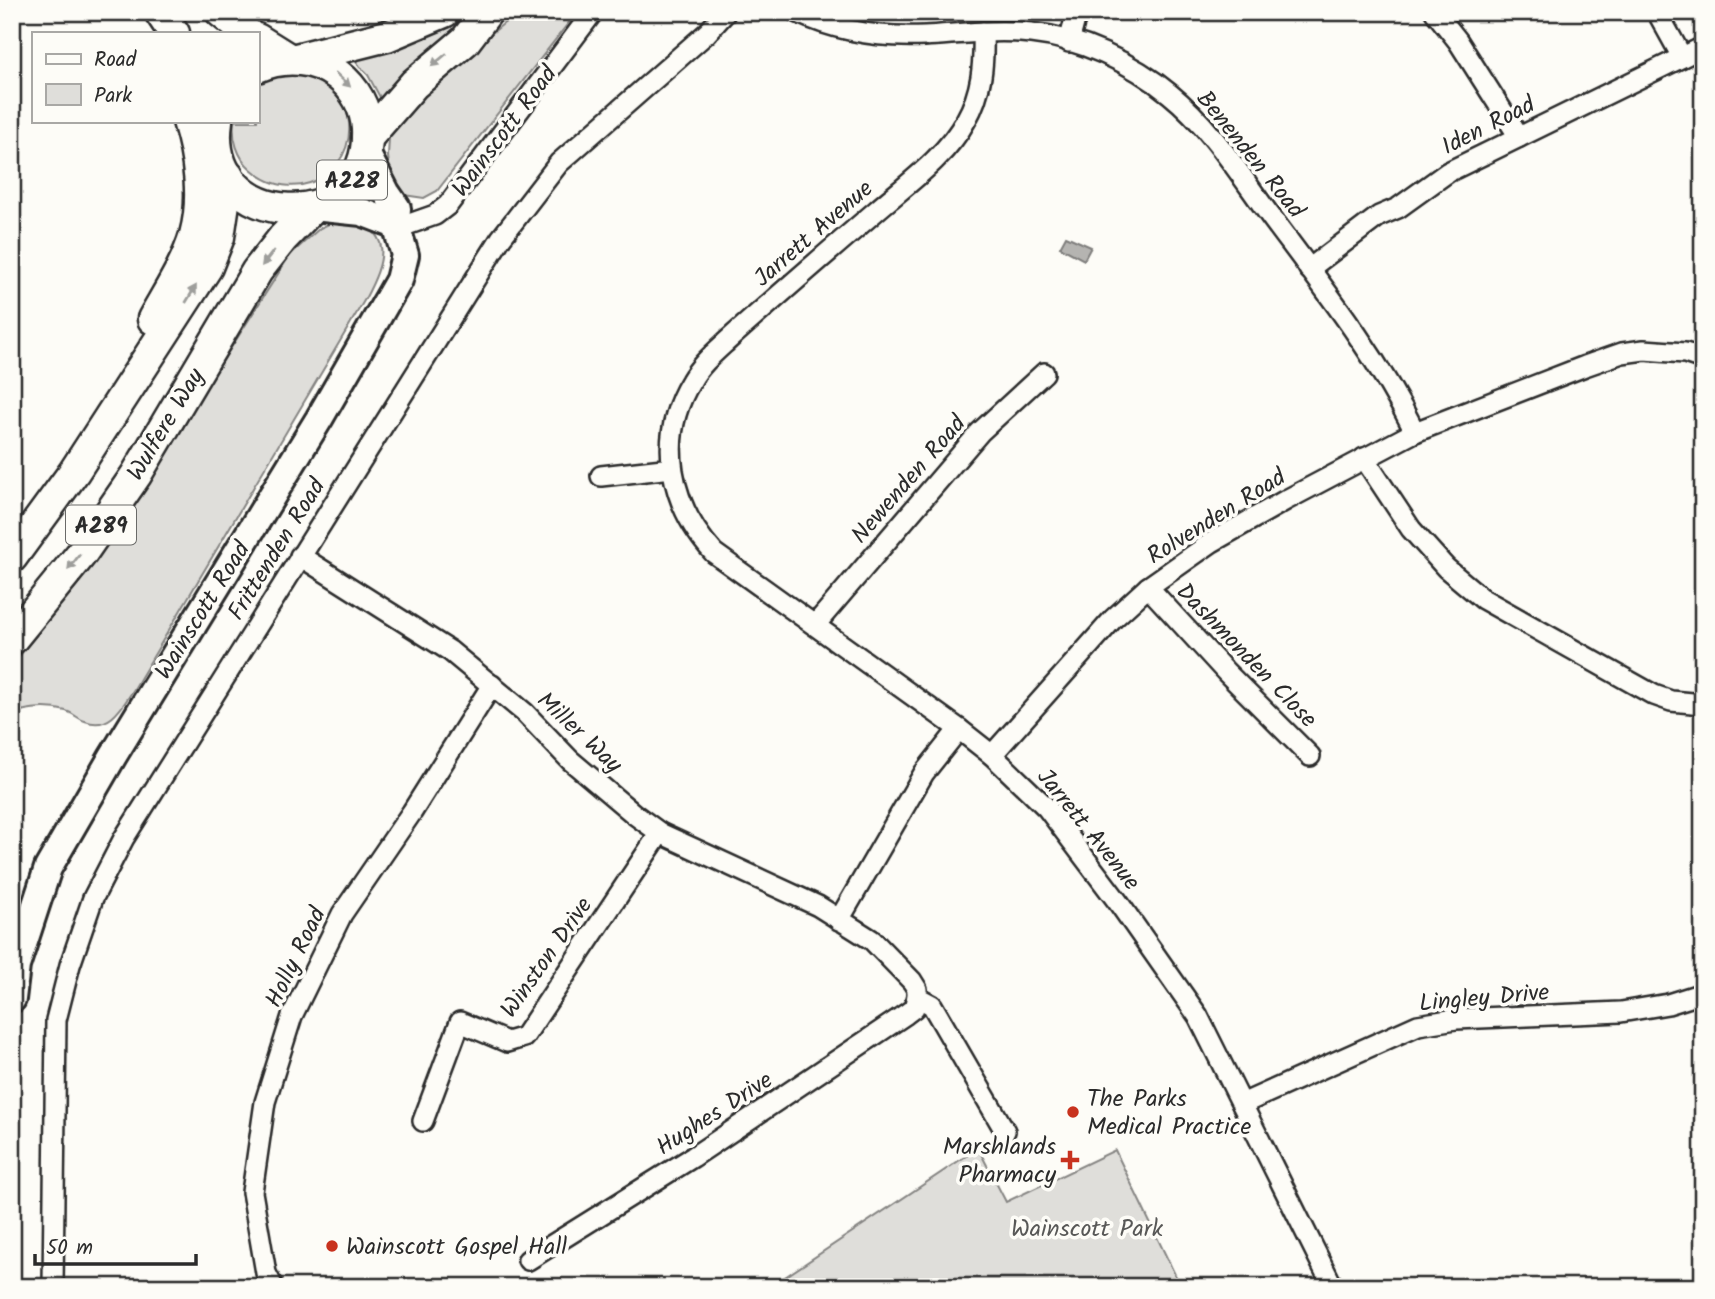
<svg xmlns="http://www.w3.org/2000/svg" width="1715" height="1299" font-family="Kalam,sans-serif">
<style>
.green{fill:#dfdeda;stroke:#858482;stroke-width:2}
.water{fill:#b5b4b1;stroke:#7e7d7b;stroke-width:2}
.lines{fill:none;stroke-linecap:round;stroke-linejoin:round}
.street-casing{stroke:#2b2b2b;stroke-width:24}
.secondary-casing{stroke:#2b2b2b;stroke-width:32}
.primary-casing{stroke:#2b2b2b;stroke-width:35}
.street{stroke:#fdfcf7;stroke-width:19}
.secondary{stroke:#fdfcf7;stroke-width:26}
.primary{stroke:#fdfcf7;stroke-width:30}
.oneway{fill:#9e9e9b}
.poi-dot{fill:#c8321e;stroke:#fdfcf7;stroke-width:2.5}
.labels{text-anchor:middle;stroke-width:7;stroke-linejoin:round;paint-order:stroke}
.shield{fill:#fdfcf7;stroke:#6a6a68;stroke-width:2}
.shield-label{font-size:23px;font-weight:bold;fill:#2b2b2b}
.street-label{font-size:24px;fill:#2b2b2b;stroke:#fdfcf7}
.poi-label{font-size:24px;fill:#2b2b2b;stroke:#fdfcf7;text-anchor:start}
.park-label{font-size:24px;fill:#585857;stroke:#fdfcf7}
</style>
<rect width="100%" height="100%" fill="#fdfcf7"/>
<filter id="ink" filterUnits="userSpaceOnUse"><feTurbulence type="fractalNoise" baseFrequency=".0143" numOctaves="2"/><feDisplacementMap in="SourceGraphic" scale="14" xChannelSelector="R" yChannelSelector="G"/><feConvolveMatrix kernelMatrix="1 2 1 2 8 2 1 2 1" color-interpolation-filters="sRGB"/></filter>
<g filter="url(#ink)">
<g class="green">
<polygon points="518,12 577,12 437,191 424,198 404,195 390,175 388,156 389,138 395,120 466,54"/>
<polygon points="461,20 466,23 382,101 368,75 354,60 403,46 443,30"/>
<path d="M295,70C306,75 321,78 330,85C337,89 343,99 345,106C367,166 298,212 251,169C237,157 232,138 234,121H257L259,80Z"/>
<path d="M342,218C396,229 385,261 365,299L134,689C122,707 110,731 85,721C78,719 73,713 66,711C47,706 31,708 12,713V665L91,568L290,255L320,228Z"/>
<polygon points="978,1148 1006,1202 1115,1150 1181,1287 770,1287"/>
</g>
<polygon class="water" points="1066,236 1091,247 1084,260 1060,247"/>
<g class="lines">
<defs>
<g id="street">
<path d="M796,12C836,31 881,38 925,36C960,34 996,29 1031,33C1079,38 1133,63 1170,94C1211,127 1240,175 1271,217C1323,287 1376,354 1415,432"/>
<polyline points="1435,12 1458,41 1519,137"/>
<polyline points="1657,12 1682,57"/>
<path d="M983,32C984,64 982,92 966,120C946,157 907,184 876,211C826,254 776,297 727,341C714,353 700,365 691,381C656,438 670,505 714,553L959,729L992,755L1047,808L1118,902L1198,1016L1333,1287"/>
<polyline points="1069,42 1077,12"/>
<polyline points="398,228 435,215 448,205 593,12"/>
<polyline points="1309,269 1379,216 1398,208 1448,172 1703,47"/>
<polyline points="1364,458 1411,529 1446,568 1483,599 1654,695 1671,701 1703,704"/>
<polyline points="601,476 672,468"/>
<polyline points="300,556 450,651 525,713 570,760 634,814 660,833 818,906 872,940 912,981 917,989 917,997 932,1005 1005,1131"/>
<polyline points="1148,587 1226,672 1310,756"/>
<polyline points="815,625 980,432 1044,373"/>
<polyline points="992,755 1113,619 1148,587 1212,542 1286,500 1415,432 1585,366 1622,353 1644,350 1685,353 1703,359"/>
<polyline points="839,920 924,773 959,729"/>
<polyline points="1242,1104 1418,1025 1456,1019 1621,1012 1668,1004 1703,993"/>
<polyline points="423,1121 460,1022 507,1042 524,1037 660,833"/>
<polyline points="528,1260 693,1157 906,1014 914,1008 917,997"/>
<polyline points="53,1287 56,1020 70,965 93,898 124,838 501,238 559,163 707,33 726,12"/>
<polyline points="273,1287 266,1273 252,1192 265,1102 292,1016 342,914 412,812 492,685"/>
</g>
<g id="secondary">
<polyline points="313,207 362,212 396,225"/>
<polyline points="12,999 16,966 48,868 113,756 319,419 399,280 405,255 396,225 397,208 386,192 365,151"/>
</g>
<g id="primary">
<polyline points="160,12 174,33"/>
<polyline points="221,12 247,33"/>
<polyline points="257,39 289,59"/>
<polyline points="296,59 387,36 444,12"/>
<path d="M217,121C201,234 373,239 367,129C366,108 355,88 338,75C314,57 284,55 257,67"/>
<polyline points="367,138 414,84 465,41 487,12"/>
<path d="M153,319C168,292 186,265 195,235C205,199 199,156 188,121"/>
<polyline points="12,557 74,472 207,267 219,237 228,176"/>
<polyline points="12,639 82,553 136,475 257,271 283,238 313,207"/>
</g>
</defs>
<use href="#street" class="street-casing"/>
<use href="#secondary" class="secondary-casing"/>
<use href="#primary" class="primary-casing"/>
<use href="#street" class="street"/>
<use href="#secondary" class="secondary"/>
<use href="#primary" class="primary"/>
</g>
<defs><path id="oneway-solid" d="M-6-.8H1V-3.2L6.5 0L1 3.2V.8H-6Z" transform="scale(1.75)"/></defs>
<g class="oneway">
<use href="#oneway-solid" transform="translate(439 60) rotate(140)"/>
<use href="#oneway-solid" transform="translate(343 80) rotate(43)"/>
<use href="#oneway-solid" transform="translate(268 258) rotate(128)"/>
<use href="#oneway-solid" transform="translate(191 294) rotate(-59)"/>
<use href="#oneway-solid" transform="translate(74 562) rotate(127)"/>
</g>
</g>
<g class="poi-dot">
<circle cx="1073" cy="1112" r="7"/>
<path d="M1066.5 1149.5h7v7h7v7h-7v7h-7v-7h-7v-7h7z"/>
<circle cx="332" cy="1246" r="7"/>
</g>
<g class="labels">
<g class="shield">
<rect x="317" y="160.5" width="70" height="39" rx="5"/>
<rect x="66" y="505.5" width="70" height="39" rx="5"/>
</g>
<g class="shield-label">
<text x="352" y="188">A228</text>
<text x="101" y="533">A289</text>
</g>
<g class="street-label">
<text transform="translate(1488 125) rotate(-27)" y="8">Iden Road</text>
<text transform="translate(504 131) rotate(-53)" y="8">Wainscott Road</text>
<text transform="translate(1251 154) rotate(51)" y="8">Benenden Road</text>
<text transform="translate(813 233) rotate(-41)" y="8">Jarrett Avenue</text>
<text transform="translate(165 424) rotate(-59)" y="8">Wulfere Way</text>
<text transform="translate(908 479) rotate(-49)" y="8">Newenden Road</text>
<text transform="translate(1216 516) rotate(-32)" y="8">Rolvenden Road</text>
<text transform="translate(276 549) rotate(-58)" y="8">Frittenden Road</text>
<text transform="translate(202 610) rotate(-58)" y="8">Wainscott Road</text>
<text transform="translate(1247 655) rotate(46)" y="8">Dashmonden Close</text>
<text transform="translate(580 732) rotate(43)" y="8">Miller Way</text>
<text transform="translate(1089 829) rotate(51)" y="8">Jarrett Avenue</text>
<text transform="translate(295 957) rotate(-64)" y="8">Holly Road</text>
<text transform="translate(546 957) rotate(-55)" y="8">Winston Drive</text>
<text transform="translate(1484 997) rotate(-5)" y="8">Lingley Drive</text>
<text transform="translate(714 1113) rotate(-33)" y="8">Hughes Drive</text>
</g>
<g class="poi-label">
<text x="1087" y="1106">The Parks<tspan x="1087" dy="28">Medical Practice</tspan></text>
<text x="1056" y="1154" text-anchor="end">Marshlands<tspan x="1056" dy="28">Pharmacy</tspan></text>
<text x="346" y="1254">Wainscott Gospel Hall</text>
</g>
<g class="park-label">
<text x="1087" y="1236">Wainscott Park</text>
</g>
</g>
<rect width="1715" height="1299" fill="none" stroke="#fdfcf7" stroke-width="42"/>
<rect x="21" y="21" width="1673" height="1257" fill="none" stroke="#2b2b2b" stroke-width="2.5" filter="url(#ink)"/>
<rect x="32" y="32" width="228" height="91" fill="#fdfcf7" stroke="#a9a8a5" stroke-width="2"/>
<rect x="46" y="54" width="35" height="10" fill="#fdfcf7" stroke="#a9a8a5" stroke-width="2"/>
<text x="94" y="66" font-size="21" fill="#2b2b2b">Road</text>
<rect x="46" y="84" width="35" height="21" fill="#dfdeda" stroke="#a9a8a5" stroke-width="2"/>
<text x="94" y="102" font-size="21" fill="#2b2b2b">Park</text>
<path d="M35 1254v10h161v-10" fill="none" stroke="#2b2b2b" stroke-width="3.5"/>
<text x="46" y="1254" font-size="21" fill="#2b2b2b" stroke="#fdfcf7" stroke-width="5" paint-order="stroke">50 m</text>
</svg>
